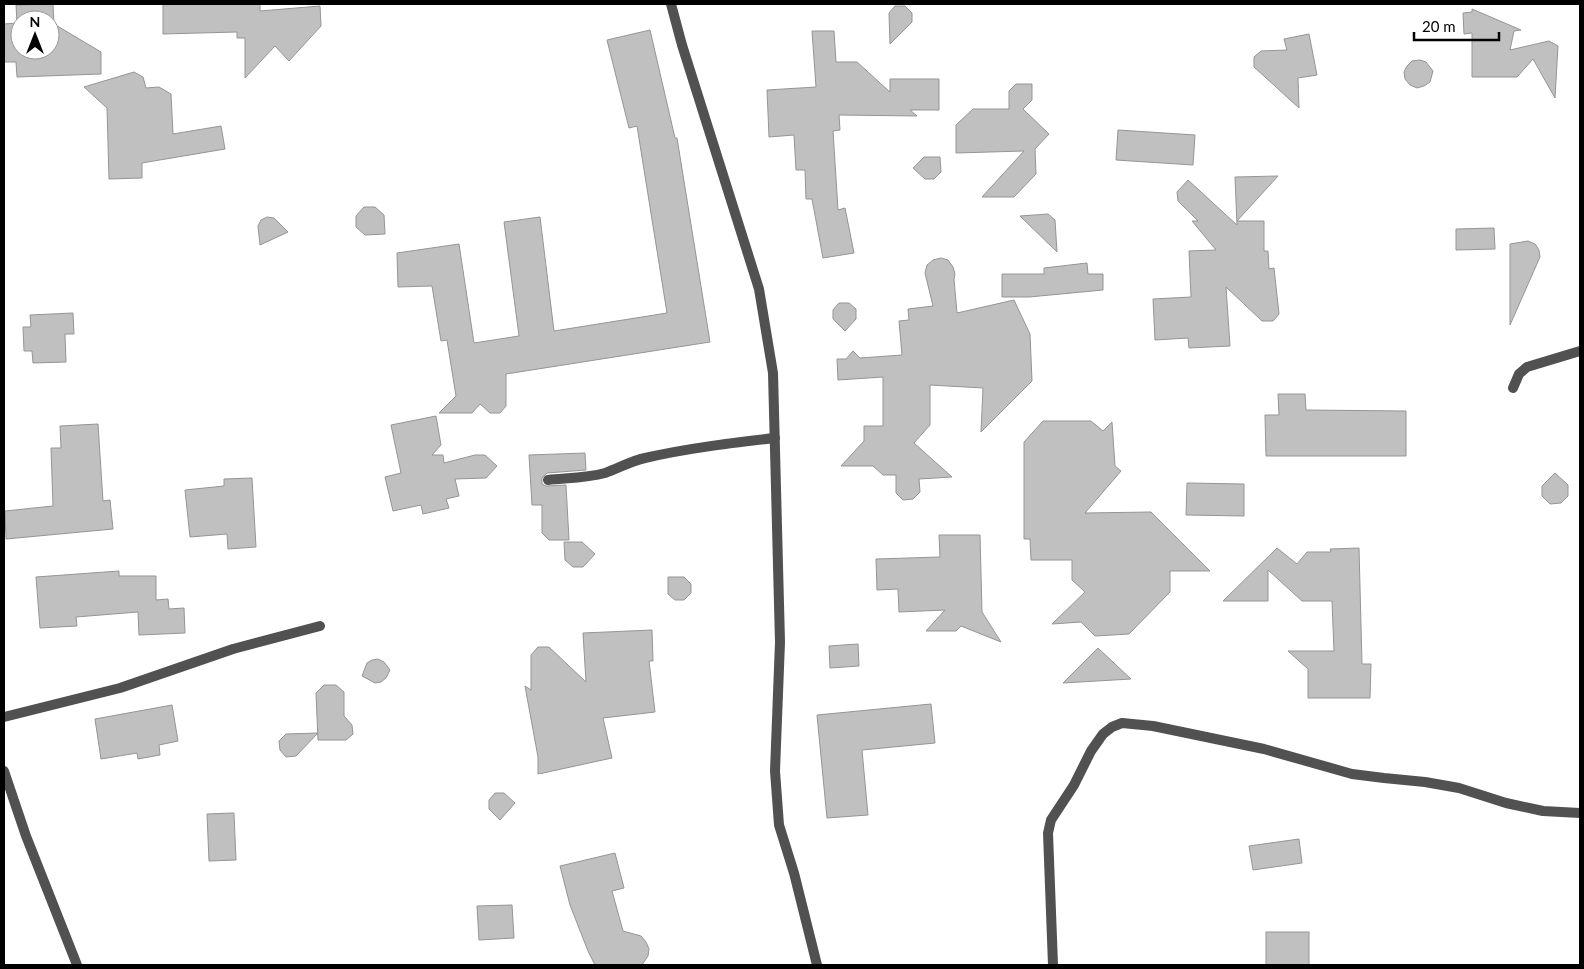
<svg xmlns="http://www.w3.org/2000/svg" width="1584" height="969" font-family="Lato,sans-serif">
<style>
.building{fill:#c0c0c0;stroke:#959595;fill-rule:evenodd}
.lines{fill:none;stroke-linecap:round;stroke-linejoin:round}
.minor{stroke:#515151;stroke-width:10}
</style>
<rect width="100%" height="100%" fill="#fff"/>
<g class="building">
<path d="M53,4L54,24L101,52V74L17,77L16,62H4V24L17,23L16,5ZM20,20H50V50H20Z"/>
<polygon points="163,4 260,4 260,11 320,6 321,26 289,61 275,46 245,78 245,38 237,38 237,32 163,34"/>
<polygon points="895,6 905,6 912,13 912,22 890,44 889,13"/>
<polygon points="1472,9 1521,30 1514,31 1510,50 1549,41 1558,46 1555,98 1533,59 1517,77 1472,77 1472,33 1464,34 1463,13 1472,12"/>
<polygon points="650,30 675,138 677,138 710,342 506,374 506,406 500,413 490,413 480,404 472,413 439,413 456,396 447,340 441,341 432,286 398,287 397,253 459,244 474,343 519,336 504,222 540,217 554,331 667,313 637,126 629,128 607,40"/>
<polygon points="812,31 834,31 836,62 857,62 890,92 890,79 939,79 939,110 910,110 917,116 839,115 840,130 833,131 838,210 845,208 854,253 823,258 812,199 806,199 805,170 796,170 794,135 769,137 768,113 767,90 816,87"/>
<polygon points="1309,34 1317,75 1298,78 1299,108 1254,67 1254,57 1261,51 1287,50 1284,39"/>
<polygon points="1420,60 1426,62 1433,71 1430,82 1424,86 1417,88 1410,85 1405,79 1404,72 1407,66 1412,61"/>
<polygon points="134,72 143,77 146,88 159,87 171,94 173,134 221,126 225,149 142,163 142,178 109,179 107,108 84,87"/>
<polygon points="1016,84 1032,84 1032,100 1023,109 1049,134 1035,149 1036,174 1014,197 982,197 1024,151 956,153 956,125 973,109 1009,109 1009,91"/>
<polygon points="1118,130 1195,135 1193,165 1116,160"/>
<polygon points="924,157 940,157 941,172 934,179 925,179 913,168"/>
<polygon points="1278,176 1237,221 1264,221 1264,251 1268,251 1269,269 1274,268 1279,314 1273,321 1262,321 1226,287 1230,346 1189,348 1188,338 1155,340 1153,299 1191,297 1189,251 1216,250 1192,221 1198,221 1178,201 1177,192 1188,180 1237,225 1235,177"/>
<polygon points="364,207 375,207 384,215 385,234 365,235 356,227 356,216"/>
<polygon points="1048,214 1055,220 1057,252 1020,216"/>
<polygon points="267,217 274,218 288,232 260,245 258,226 261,220"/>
<polygon points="1494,228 1495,249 1456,250 1456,229"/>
<polygon points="1528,241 1535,244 1539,250 1540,257 1510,325 1510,244"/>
<polygon points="941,258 948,260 953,267 955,274 954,279 957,313 1014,300 1030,334 1032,381 981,432 983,388 930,385 930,425 914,443 952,477 919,479 920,492 913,499 903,500 896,493 896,475 883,475 873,466 841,466 864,441 864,426 883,426 883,377 838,380 837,359 846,359 853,351 860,358 902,355 899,321 909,320 908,309 933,306 925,273 927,265 933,260"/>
<polygon points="1087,263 1088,274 1103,274 1103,290 1029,297 1002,297 1002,274 1044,274 1044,268"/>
<polygon points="839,303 849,303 856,309 856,319 845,331 833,319 833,310"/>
<polygon points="73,313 74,334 65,334 66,362 33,363 32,351 24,351 23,327 31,327 30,315"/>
<polygon points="1278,394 1305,394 1306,410 1406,411 1406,456 1266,456 1265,415 1279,415"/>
<polygon points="436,416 441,445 432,455 443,455 444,463 475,455 485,455 497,466 486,478 455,479 459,496 446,499 449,508 423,514 421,505 393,511 385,477 401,473 391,425"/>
<polygon points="1043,421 1091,421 1103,431 1112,422 1115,466 1121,471 1085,513 1151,512 1210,571 1170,571 1170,592 1129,634 1095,636 1081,622 1052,624 1085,592 1072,580 1072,560 1031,560 1030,539 1024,539 1024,442"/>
<polygon points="98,424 103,501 110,500 113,529 6,539 5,511 53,506 51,448 61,448 60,426"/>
<polygon points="585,453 586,470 547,473 542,478 542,484 546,486 566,485 569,540 549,540 542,533 542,505 532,505 529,455"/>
<polygon points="1555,473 1568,485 1568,496 1561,503 1550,504 1542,496 1542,486"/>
<polygon points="252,478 256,547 228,549 227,534 190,537 185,490 224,486 224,479"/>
<polygon points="1187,483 1244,484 1244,516 1186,515"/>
<polygon points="939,535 980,535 982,612 1001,642 961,626 956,631 926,631 945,610 899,612 898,589 877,590 876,559 940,557"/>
<polygon points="564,542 582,542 595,554 583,567 573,567 565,560"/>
<polygon points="1277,548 1297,564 1307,552 1331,552 1330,549 1359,548 1362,664 1371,664 1370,698 1308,698 1308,669 1288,651 1334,651 1332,601 1302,601 1268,570 1268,601 1223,601"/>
<polygon points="119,571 119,576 156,576 156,600 168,599 169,609 184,608 185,633 139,635 138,612 76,617 77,626 40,628 36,577"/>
<polygon points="668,577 684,577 691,584 691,593 684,600 675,600 668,594"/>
<polygon points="652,630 653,661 649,661 655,712 603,718 612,758 543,773 542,774 541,773 538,774 538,757 525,686 531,690 531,655 538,647 549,647 586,682 583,633"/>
<polygon points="858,644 859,666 830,668 829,646"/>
<polygon points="1098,648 1131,679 1063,683"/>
<polygon points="378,659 384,662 390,670 386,678 381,682 375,683 362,676 367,663 372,660"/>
<polygon points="324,685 336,685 344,692 344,716 352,725 353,734 346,740 318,740 316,693"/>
<polygon points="931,704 935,743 862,750 868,815 827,818 817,715"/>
<polygon points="172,705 178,741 159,745 160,755 138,759 137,753 101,759 95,719"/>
<polygon points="318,733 296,756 286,757 280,750 279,741 286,734"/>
<polygon points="495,793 504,793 515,803 500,820 489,809 489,800"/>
<polygon points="232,813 234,813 236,860 209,861 207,814"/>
<polygon points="1299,839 1302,863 1253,870 1249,846"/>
<polygon points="615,853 624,888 612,891 623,931 641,936 646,942 649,949 648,956 642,965 595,965 588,951 570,905 560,866"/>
<polygon points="512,905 514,938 479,940 477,906"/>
<rect x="1266" y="932" width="43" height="33"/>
</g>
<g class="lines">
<g class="minor">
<polyline points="671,4 682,45 759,289 773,373 780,642 775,771 779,825 794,873 817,965"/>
<polyline points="1513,388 1519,374 1527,367 1580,351"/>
<path d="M548,480C567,478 587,478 605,473C619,468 631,461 645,458C688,448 732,443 775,438"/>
<polyline points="4,717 120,688 233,649 320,626"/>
<polyline points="4,771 26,836 77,965"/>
<polyline points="1053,965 1048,833 1051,820 1074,785 1091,751 1103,734 1112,727 1122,723 1153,726 1264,749 1352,774 1384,778 1425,782 1459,788 1506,803 1543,811 1580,813"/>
</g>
</g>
<rect width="1584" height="969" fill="none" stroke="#000000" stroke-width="10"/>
<g transform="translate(35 35)"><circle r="24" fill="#ffffff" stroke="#999999"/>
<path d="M0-4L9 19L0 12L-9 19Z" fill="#000000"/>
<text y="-8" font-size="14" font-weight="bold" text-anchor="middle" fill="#000000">N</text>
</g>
<path d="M1414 32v8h85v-8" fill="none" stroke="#000000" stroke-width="2.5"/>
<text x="1422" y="32" font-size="15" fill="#000000" stroke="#ffffff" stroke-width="4" paint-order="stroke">20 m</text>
</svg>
